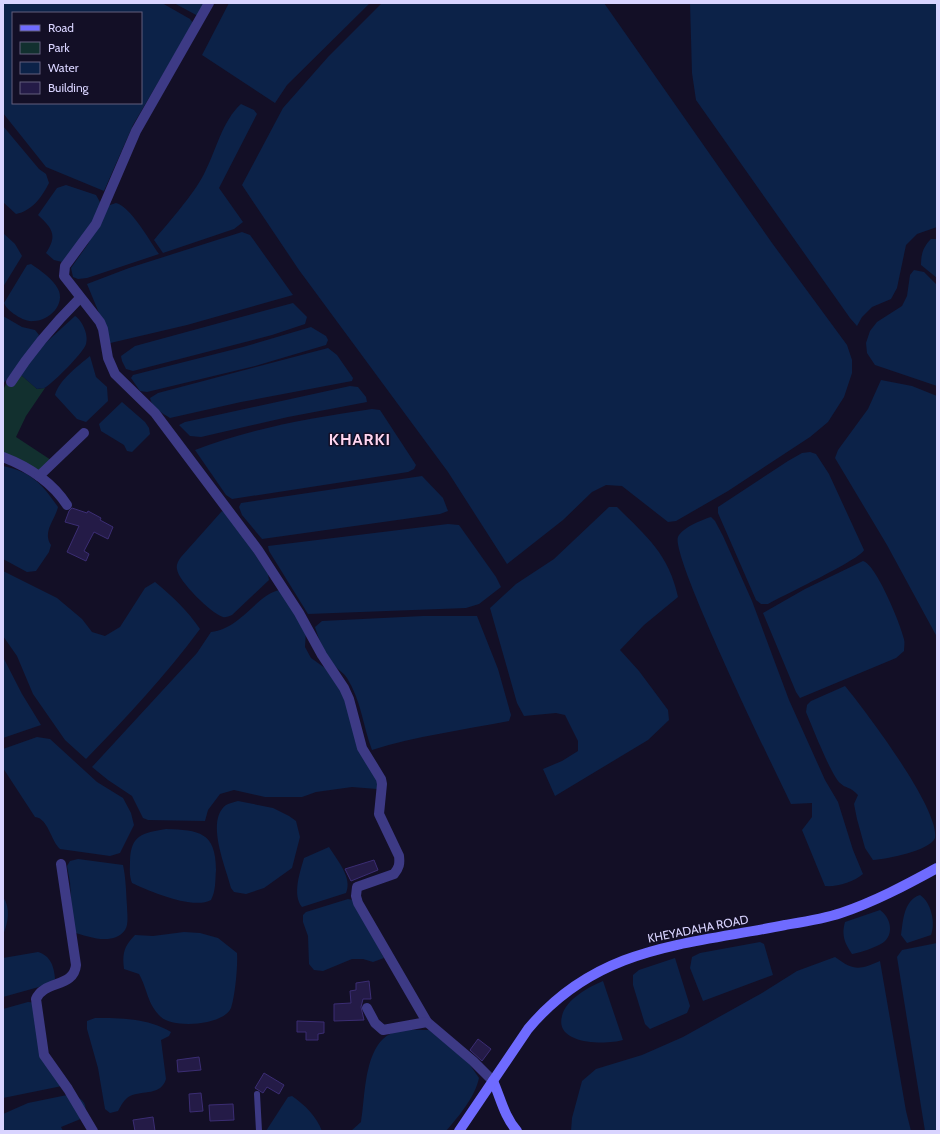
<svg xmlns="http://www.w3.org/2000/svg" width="940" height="1134" font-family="Cabin,sans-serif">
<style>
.green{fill:#12302f}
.water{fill:#0c2248;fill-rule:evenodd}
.building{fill:#241b47;stroke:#3b2d73}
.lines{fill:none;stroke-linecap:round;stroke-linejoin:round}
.service{stroke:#3d3a85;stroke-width:6}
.minor{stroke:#3d3a85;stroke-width:10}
.secondary{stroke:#6f6bff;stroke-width:10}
.labels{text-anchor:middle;stroke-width:3;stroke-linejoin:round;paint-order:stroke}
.street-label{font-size:12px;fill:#d9d4ff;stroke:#130f26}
.district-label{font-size:16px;font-weight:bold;letter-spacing:1px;fill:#ffd6f0;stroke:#130f26}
</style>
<rect width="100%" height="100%" fill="#130f26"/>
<polygon class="green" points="12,372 20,374 37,389 45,388 26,416 16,437 54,462 39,476 3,456 3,390"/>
<g class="water">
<path d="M3,3H162L190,19L193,23L133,125L104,191L46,167L3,113ZM13,13H141V103H13Z"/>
<polygon points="174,3 205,3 198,16"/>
<polygon points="229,3 370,3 287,85 275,103 202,55"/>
<polygon points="382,3 604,3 772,243 847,345 852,360 852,373 844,397 828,422 810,437 728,491 676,521 668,522 622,486 606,485 592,492 563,520 507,564 448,472 299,270 242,185 283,108 328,57"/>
<polygon points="690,3 937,3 937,227 917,234 906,245 897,288 891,299 872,307 862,317 857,326 850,318 696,100 692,73"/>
<path d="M241,104L254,110L257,114L219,188L243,222L234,229L163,253L154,240C169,222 194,194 204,174C216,151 222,121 241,104Z"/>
<path d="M3,126L39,169L46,174L49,183C42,197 32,211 16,214L3,202Z"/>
<path d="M66,185L96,195L101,204L90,228L62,262L54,260L46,253C58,235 52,228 38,215L57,188Z"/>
<path d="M116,203C131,207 149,240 159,254L87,278L78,279L73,277L71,268L88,244L107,206Z"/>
<polygon points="242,232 250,235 293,295 187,325 106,344 99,313 87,284 129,268"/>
<polygon points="3,233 15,244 22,256 3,287"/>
<path d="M931,239H937V278L921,265C921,254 923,247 931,239Z"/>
<path d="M31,264C40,270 53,279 58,289C66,304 49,321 34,321C27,322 20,318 14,314C10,311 6,308 4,303L27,265Z"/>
<polygon points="914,270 924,272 937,285 937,386 875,365 867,353 866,343 870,331 877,322 902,306 907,296 910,275"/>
<polygon points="293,303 307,317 305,324 272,335 133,371 126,369 122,361 121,356 135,346"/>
<polygon points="3,316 22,327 35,330 39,335 36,342 3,384"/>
<path d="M75,316C82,320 89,335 86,344C84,352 54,382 46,387C44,389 40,388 37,389L20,374L40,348Z"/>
<polygon points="311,327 326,336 328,340 326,345 255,366 147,392 140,391 131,378 133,375 243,347"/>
<path d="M328,348L337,355L353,378L352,381L241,402L170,418C162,413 152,408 150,398L158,393Z"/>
<path d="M90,356L96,377L107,387L108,401L86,422L77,419L55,395C59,380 78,366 90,356Z"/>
<polygon points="881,380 912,386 937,396 937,637 887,545 835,458 838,450 868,409"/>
<polygon points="350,386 358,387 366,397 367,402 288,417 201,437 190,436 179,425 185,422"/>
<polygon points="122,402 145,422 149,428 150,434 132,452 127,451 124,445 101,431 99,424"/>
<path d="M372,409L380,410L416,465L414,469L408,472L232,499L226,495L195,450C251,428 312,418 372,409Z"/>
<path d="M810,452L816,454L829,474L864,550C861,559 782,596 768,604H761L756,600L718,513V507L788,461L802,453Z"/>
<path d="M3,466C32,472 42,484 58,507C55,520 42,532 51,545L49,552L36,571L27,572L3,559Z"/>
<polygon points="422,476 443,498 448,511 440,514 262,539 242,515 239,507 241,503"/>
<path d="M609,507H617C646,536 669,554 678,597L644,625L620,650L639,671L668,710L669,720L648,740L555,796L543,769L562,761L578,751V741L565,715L556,713L524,716L517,703L490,608L516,584L554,559Z"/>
<path d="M222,511L230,516L268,574L269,580L232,615C229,616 225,618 223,617C212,614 178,581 177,569C176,565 178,561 181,557Z"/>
<path d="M711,517L715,521L723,536L752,601L789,700L825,780L838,802L853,850L863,874C854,882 837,887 825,886L802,830L812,817V803L791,804C776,773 670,556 678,537C682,528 701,520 711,517Z"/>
<polygon points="448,524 459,525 496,577 501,587 479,604 466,608 308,614 269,551 268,546"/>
<path d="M863,561C876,564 901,625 904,639C905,643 904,647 904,651L896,658L800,698L796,692L763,613L805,589Z"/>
<path d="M3,571L57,598L82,619L92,632L105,636L120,627L145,588L155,582C172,596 188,611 200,629C165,676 126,718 86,759L65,740L33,694L17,656L3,636Z"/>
<path d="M280,590L306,630L305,647L311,658L325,668L342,691L378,781L377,789L352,787L316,792L302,797H265L234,790L220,794L208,810L205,821L148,820L143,818L132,796L108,780L92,767L197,653L211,632C241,629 258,593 280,590Z"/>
<path d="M423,616H477L498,669L511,715L509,721C463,730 416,736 372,750C363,726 361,700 347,678C344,673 338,670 334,665C325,654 319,640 315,627L322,621Z"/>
<polygon points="3,657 22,694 41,725 3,738"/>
<path d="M845,686C864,709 940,809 935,838C929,851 887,859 873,860L865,848L857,819L854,804L858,795C850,786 846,789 840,783C831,775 812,726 806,712L807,705L811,701Z"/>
<path d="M37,737L50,739L97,782L123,798L131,813L134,825L120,853L110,856L60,849C51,841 48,818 35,817L3,768V749Z"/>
<path d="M238,801L273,808L289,816L296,821L300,837L292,868L264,888L246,894L234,892L231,888C226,867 205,821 226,805C229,803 235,802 238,801Z"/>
<path d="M166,829C199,830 216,832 216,870C215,881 216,890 211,900C193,910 149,891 132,883C129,875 130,869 130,861C131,835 142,833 166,829Z"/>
<path d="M329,847C337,860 353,878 346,893L302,907C292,895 300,872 304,858Z"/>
<path d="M78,859L123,865C126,879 126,892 127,906C127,913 129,924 125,930C114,946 88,937 73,932L70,882L67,866L70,861Z"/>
<path d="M920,895C931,902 936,923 931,935L907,943L901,935C903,920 904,900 920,895Z"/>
<path d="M3,897C11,908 8,923 3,935Z"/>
<polygon points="348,899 353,900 384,958 373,962 363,959 352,959 323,971 314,970 309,964 308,936 303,922 303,915 306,912"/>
<path d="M880,910C890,917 894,932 885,941C880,946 860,953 852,954C845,944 841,935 845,922Z"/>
<path d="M184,932L200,933L218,938L237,953C238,965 235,997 231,1008C224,1025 174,1029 161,1017C147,1004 148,990 139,974L124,969C122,954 124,946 135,935L153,936Z"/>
<polygon points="760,942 764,944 773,975 703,1001 690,968 692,957 700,953"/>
<polygon points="937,943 937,1131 925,1131 897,957 902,950"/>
<path d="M38,952C51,956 54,967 55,979L46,985L3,997V958Z"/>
<path d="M835,957C854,971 859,970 880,961L906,1111L911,1131H571L572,1118L582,1081L596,1069L642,1055L683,1037L762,993L797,971Z"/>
<polygon points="675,958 690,1006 687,1013 650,1029 645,1024 633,985 633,975 639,970"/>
<path d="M603,981L623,1040C606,1045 554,1045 562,1016C566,999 589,987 603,981Z"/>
<polygon points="28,1002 37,1003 38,1042 62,1086 3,1098 3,1009"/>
<path d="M95,1018C120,1018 148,1018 171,1032L169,1036L161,1040L166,1079C161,1096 143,1090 130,1096C124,1099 121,1106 118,1111L110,1113L105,1109L98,1068L87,1029V1021Z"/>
<path d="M429,1030L468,1062L479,1078C475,1097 459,1116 446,1131H351L361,1122C366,1095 363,1039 398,1031C408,1029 419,1030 429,1030Z"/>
<path d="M67,1095C82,1096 90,1104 83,1118L61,1127L63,1131H5L3,1128V1114L28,1103Z"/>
<path d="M292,1096C305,1105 316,1116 322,1131H266L288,1097Z"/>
</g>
<g class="building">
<polygon points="72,508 87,513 88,511 101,518 100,520 113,527 108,539 94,532 84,551 89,554 86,561 67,552 79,526 65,522 69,511"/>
<polygon points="374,860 378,870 351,881 345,869"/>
<polygon points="369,981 371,999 363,999 361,1007 364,1020 334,1021 334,1004 351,1003 350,991 356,990 356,983"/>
<polygon points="297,1021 324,1022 324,1033 318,1034 318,1040 306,1040 306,1032 297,1032"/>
<polygon points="478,1039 491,1049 482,1061 470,1050"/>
<polygon points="199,1057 201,1070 178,1072 177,1060"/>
<polygon points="264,1073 284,1085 279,1094 267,1087 263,1093 255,1088"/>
<polygon points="201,1093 203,1111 190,1112 189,1094"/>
<polygon points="233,1104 234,1120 210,1121 209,1105"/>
<polygon points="153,1117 155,1131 135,1131 133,1120"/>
</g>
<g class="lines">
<polyline class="service" points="257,1094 259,1131"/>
<g class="minor">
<path d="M209,3L136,131L96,224L65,266L64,276L100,322L103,329L108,358L115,374L155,413L258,550L299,613L322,655L344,688L349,699L362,748L381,779L382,784L379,814L399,856C400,864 399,868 394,874L357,887L356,896L358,903L427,1022L473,1061L493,1081"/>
<path d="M11,382C31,351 54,324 80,298"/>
<path d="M3,457C29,467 52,482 67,505"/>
<polyline points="39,476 84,433"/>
<path d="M61,864L76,965C74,988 44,980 36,999L44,1055L68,1089L93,1131"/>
<polyline points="367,1008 375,1023 383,1030 427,1022"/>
</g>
<g class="secondary">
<path d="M493,1081C501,1099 504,1116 517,1131"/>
<path d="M459,1131L528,1029C598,945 686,945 785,925C803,922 823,919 841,913C874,902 906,885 937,868"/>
</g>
</g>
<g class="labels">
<g class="street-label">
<text transform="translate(698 929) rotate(-11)" y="4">KHEYADAHA ROAD</text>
</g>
<g class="district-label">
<text x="360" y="445">KHARKI</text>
</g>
</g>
<rect width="940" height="1134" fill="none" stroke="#d9d4ff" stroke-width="8"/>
<rect x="12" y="12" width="130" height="92" fill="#130f26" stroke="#625e7d"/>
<rect x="20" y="25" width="20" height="6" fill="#6f6bff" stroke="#625e7d"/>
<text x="48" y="32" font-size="12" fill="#d9d4ff">Road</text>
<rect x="20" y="42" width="20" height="12" fill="#12302f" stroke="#625e7d"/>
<text x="48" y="52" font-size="12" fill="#d9d4ff">Park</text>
<rect x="20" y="62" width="20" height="12" fill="#0c2248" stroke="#625e7d"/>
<text x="48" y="72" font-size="12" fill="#d9d4ff">Water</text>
<rect x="20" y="82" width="20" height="12" fill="#241b47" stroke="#625e7d"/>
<text x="48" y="92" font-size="12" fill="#d9d4ff">Building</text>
</svg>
